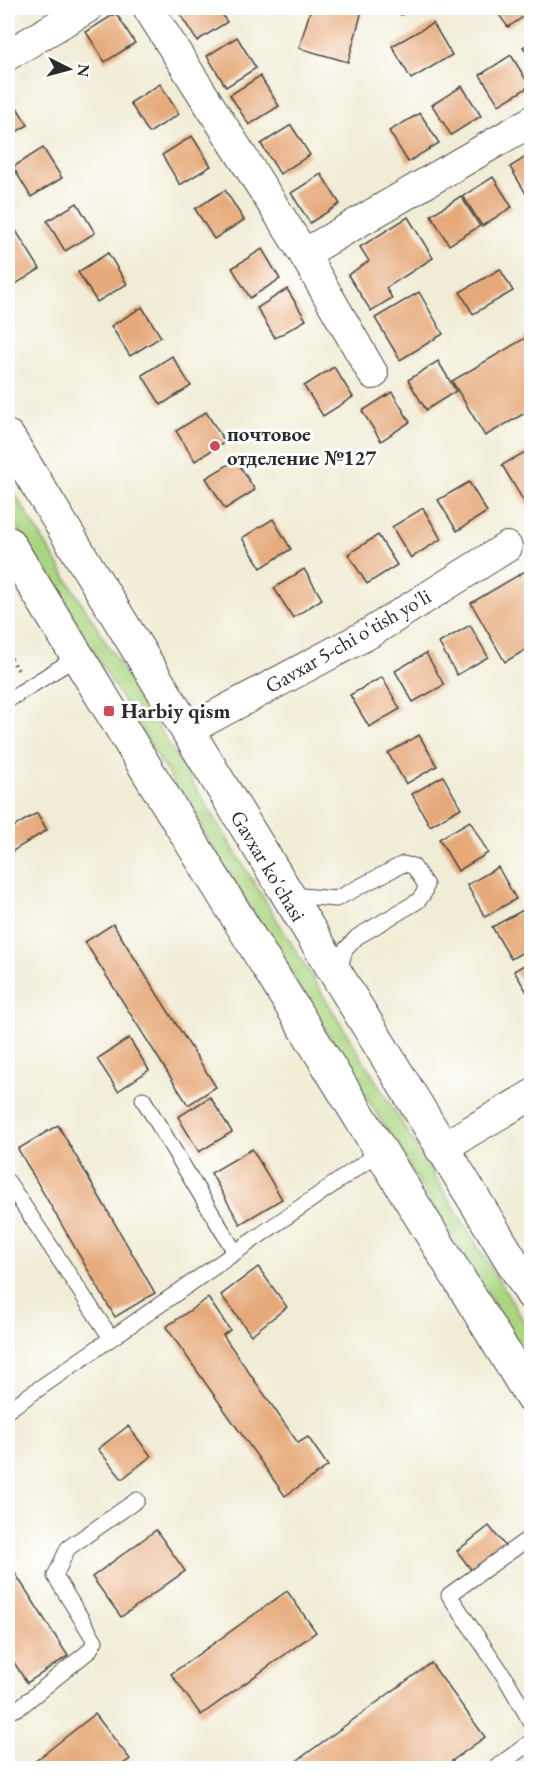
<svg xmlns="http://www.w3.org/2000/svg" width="539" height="1776" font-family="'EB Garamond',serif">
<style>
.green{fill:#acd581;stroke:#6c8056;stroke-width:1.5}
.building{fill:#e6a979}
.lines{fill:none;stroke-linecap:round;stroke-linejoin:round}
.lane-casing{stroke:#494844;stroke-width:17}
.street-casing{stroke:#494844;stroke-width:32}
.primary-casing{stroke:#494844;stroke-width:35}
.path{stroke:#494844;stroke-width:4;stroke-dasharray:1.5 4.5;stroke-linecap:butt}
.lane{stroke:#fff;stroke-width:15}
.street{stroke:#fff;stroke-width:30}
.primary{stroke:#fff;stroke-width:33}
.poi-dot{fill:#d1495b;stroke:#fff;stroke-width:2}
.labels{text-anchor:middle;stroke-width:6;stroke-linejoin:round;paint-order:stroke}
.poi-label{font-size:21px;font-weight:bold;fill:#2b2b2b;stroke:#fff;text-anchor:start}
.street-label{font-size:21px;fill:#2b2b2b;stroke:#fff}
</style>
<rect width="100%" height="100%" fill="#fff"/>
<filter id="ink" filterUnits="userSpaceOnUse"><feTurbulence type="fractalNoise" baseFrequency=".0167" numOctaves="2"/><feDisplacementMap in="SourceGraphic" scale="12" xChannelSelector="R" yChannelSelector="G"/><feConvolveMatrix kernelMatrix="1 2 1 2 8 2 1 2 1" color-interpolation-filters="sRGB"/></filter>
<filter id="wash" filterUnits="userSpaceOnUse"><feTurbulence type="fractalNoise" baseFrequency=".008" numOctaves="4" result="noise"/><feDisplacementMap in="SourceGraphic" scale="24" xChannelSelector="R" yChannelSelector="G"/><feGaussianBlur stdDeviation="1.35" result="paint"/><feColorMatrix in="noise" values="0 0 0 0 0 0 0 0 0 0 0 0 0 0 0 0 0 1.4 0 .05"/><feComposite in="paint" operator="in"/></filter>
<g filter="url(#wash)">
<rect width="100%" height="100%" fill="#f1ecd5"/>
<polygon class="green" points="8,483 531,1333 531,1365 8,513"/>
<g id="blocks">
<g class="building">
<polygon points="183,8 218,8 227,22 197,41 178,11"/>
<polygon points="311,8 350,8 362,11 348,62 299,48"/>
<polygon points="397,8 416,8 401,15"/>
<polygon points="494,8 532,8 532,11 508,27"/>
<polygon points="116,13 135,43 105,62 86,32"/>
<polygon points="433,23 452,55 411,79 392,46"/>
<polygon points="237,37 256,68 226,87 207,56"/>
<polygon points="532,42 532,61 523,47"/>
<polygon points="511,55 530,86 499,105 480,75"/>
<polygon points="260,76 279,106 249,125 230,95"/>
<polygon points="160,84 179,114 149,133 130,103"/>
<polygon points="462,86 481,116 451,135 432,105"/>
<polygon points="9,95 28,125 8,137 8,96"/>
<polygon points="420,113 439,143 408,162 389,131"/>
<polygon points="291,125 310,155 280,174 261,144"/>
<polygon points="192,136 211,166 180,185 162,155"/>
<polygon points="43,148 62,178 31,197 13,167"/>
<polygon points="532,153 532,195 528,197 510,167"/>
<polygon points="321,174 340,204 310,223 291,193"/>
<polygon points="493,177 512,207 482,226 463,196"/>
<polygon points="225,190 244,220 214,239 195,209"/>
<polygon points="461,196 480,226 449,245 431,215"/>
<polygon points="77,203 95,233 65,251 47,221"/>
<polygon points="408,217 433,258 386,288 392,298 371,311 348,275 369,261 360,247"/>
<polygon points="8,218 40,269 14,285 8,274"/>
<polygon points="262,249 280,279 250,298 232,268"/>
<polygon points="108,253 127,284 97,302 78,272"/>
<polygon points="500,269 513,291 473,314 460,292"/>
<polygon points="287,289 306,320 275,338 257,308"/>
<polygon points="419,292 443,334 400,360 375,318"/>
<polygon points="142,307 161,337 130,356 111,326"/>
<polygon points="532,334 532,409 485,436 452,381"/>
<polygon points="172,356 191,386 161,405 142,375"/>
<polygon points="438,361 456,391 426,410 408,380"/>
<polygon points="334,367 353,397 323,416 304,386"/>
<polygon points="392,392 410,422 381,441 362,411"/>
<polygon points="206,412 225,442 195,461 176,431"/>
<polygon points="532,448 532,515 502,465"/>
<polygon points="236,460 255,490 225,509 206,478"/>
<polygon points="469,482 487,512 457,531 438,500"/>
<polygon points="423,508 441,539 411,558 392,527"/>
<polygon points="273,519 291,549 261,568 242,538"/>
<polygon points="378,535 397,565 367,584 348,554"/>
<polygon points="532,567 532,646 505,662 471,603"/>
<polygon points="304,569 322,599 293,618 274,588"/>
<polygon points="470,625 488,657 457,675 439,643"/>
<polygon points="426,653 444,685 413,702 395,671"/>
<polygon points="382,677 400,709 369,727 350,695"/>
<polygon points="419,735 437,766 406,784 388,753"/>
<polygon points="443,776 461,808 430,826 412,794"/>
<polygon points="37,813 47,830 8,854 8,830"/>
<polygon points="470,821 488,853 458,871 439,839"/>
<polygon points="498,867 516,899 485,917 467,885"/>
<polygon points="523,910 532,924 532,947 511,959 492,927"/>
<polygon points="113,924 216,1087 188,1105 85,942"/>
<polygon points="532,960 532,1000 514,971"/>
<polygon points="129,1038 149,1070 118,1091 97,1059"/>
<polygon points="210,1097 232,1132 199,1152 178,1117"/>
<polygon points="58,1125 155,1293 115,1317 18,1149"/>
<polygon points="252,1149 282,1199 240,1224 211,1173"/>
<polygon points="258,1267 287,1307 251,1335 221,1295"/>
<polygon points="208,1298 230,1330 223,1335 298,1443 308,1437 328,1466 285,1496 166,1327"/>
<polygon points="128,1426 151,1456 122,1479 98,1449"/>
<polygon points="489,1526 505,1546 472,1571 457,1551"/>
<polygon points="156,1530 185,1571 121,1617 92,1577"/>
<polygon points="8,1562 68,1656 27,1683 8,1653"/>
<polygon points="287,1591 316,1632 201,1715 171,1674"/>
<polygon points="431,1663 485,1737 442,1768 287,1768"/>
<polygon points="95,1714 130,1759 117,1768 39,1768 34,1762"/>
</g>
</g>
</g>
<g filter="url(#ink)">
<use href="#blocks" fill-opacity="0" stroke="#494844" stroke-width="1.5"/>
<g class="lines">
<defs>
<g id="lane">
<polyline points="8,700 77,657"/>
<polyline points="290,895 336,899 403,864 413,866 426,885 424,893 418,901 357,937 345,950 338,973"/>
<polyline points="143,1099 235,1252"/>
<polyline points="8,1182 111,1338"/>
<polyline points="8,1410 380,1152"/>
<polyline points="532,1536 449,1595 506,1679 532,1724"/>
<polyline points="8,1712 20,1707 89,1651 95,1641 55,1576 68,1548 137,1500"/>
<polyline points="495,1768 532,1741"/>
</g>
<g id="street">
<polyline points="148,8 304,254 532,121"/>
<polyline points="8,55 87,8"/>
<polyline points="304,254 373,374"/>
<polyline points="186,731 368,634 507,547"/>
<polyline points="440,1149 532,1095"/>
</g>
<g id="primary">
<polyline points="8,437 532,1294"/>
<polyline points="8,543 532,1398"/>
</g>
</defs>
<use href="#lane" class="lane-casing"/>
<use href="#street" class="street-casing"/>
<use href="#primary" class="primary-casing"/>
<polyline class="path" points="8,653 18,670"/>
<use href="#lane" class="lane"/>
<use href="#street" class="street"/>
<use href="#primary" class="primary"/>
</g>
</g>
<g class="poi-dot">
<circle cx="215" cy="446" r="6"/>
<rect x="103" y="705" width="12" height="12" rx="3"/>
</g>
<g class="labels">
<g class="poi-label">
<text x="227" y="441">почтовое<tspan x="227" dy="24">отделение №127</tspan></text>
<text x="121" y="718">Harbiy qism</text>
</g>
<g class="street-label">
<text transform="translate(348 641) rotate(-30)" y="7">Gavxar 5-chi o'tish yo'li</text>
<text transform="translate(268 866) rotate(59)" y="7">Gavxar ko'chasi</text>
</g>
</g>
<rect width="539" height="1776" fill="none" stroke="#fff" stroke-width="30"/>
<g transform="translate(69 69) rotate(96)" stroke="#ffffff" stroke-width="4.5" paint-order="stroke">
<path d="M0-4.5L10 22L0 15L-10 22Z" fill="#2b2b2b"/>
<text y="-9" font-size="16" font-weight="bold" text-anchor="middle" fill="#2b2b2b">N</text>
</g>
</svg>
